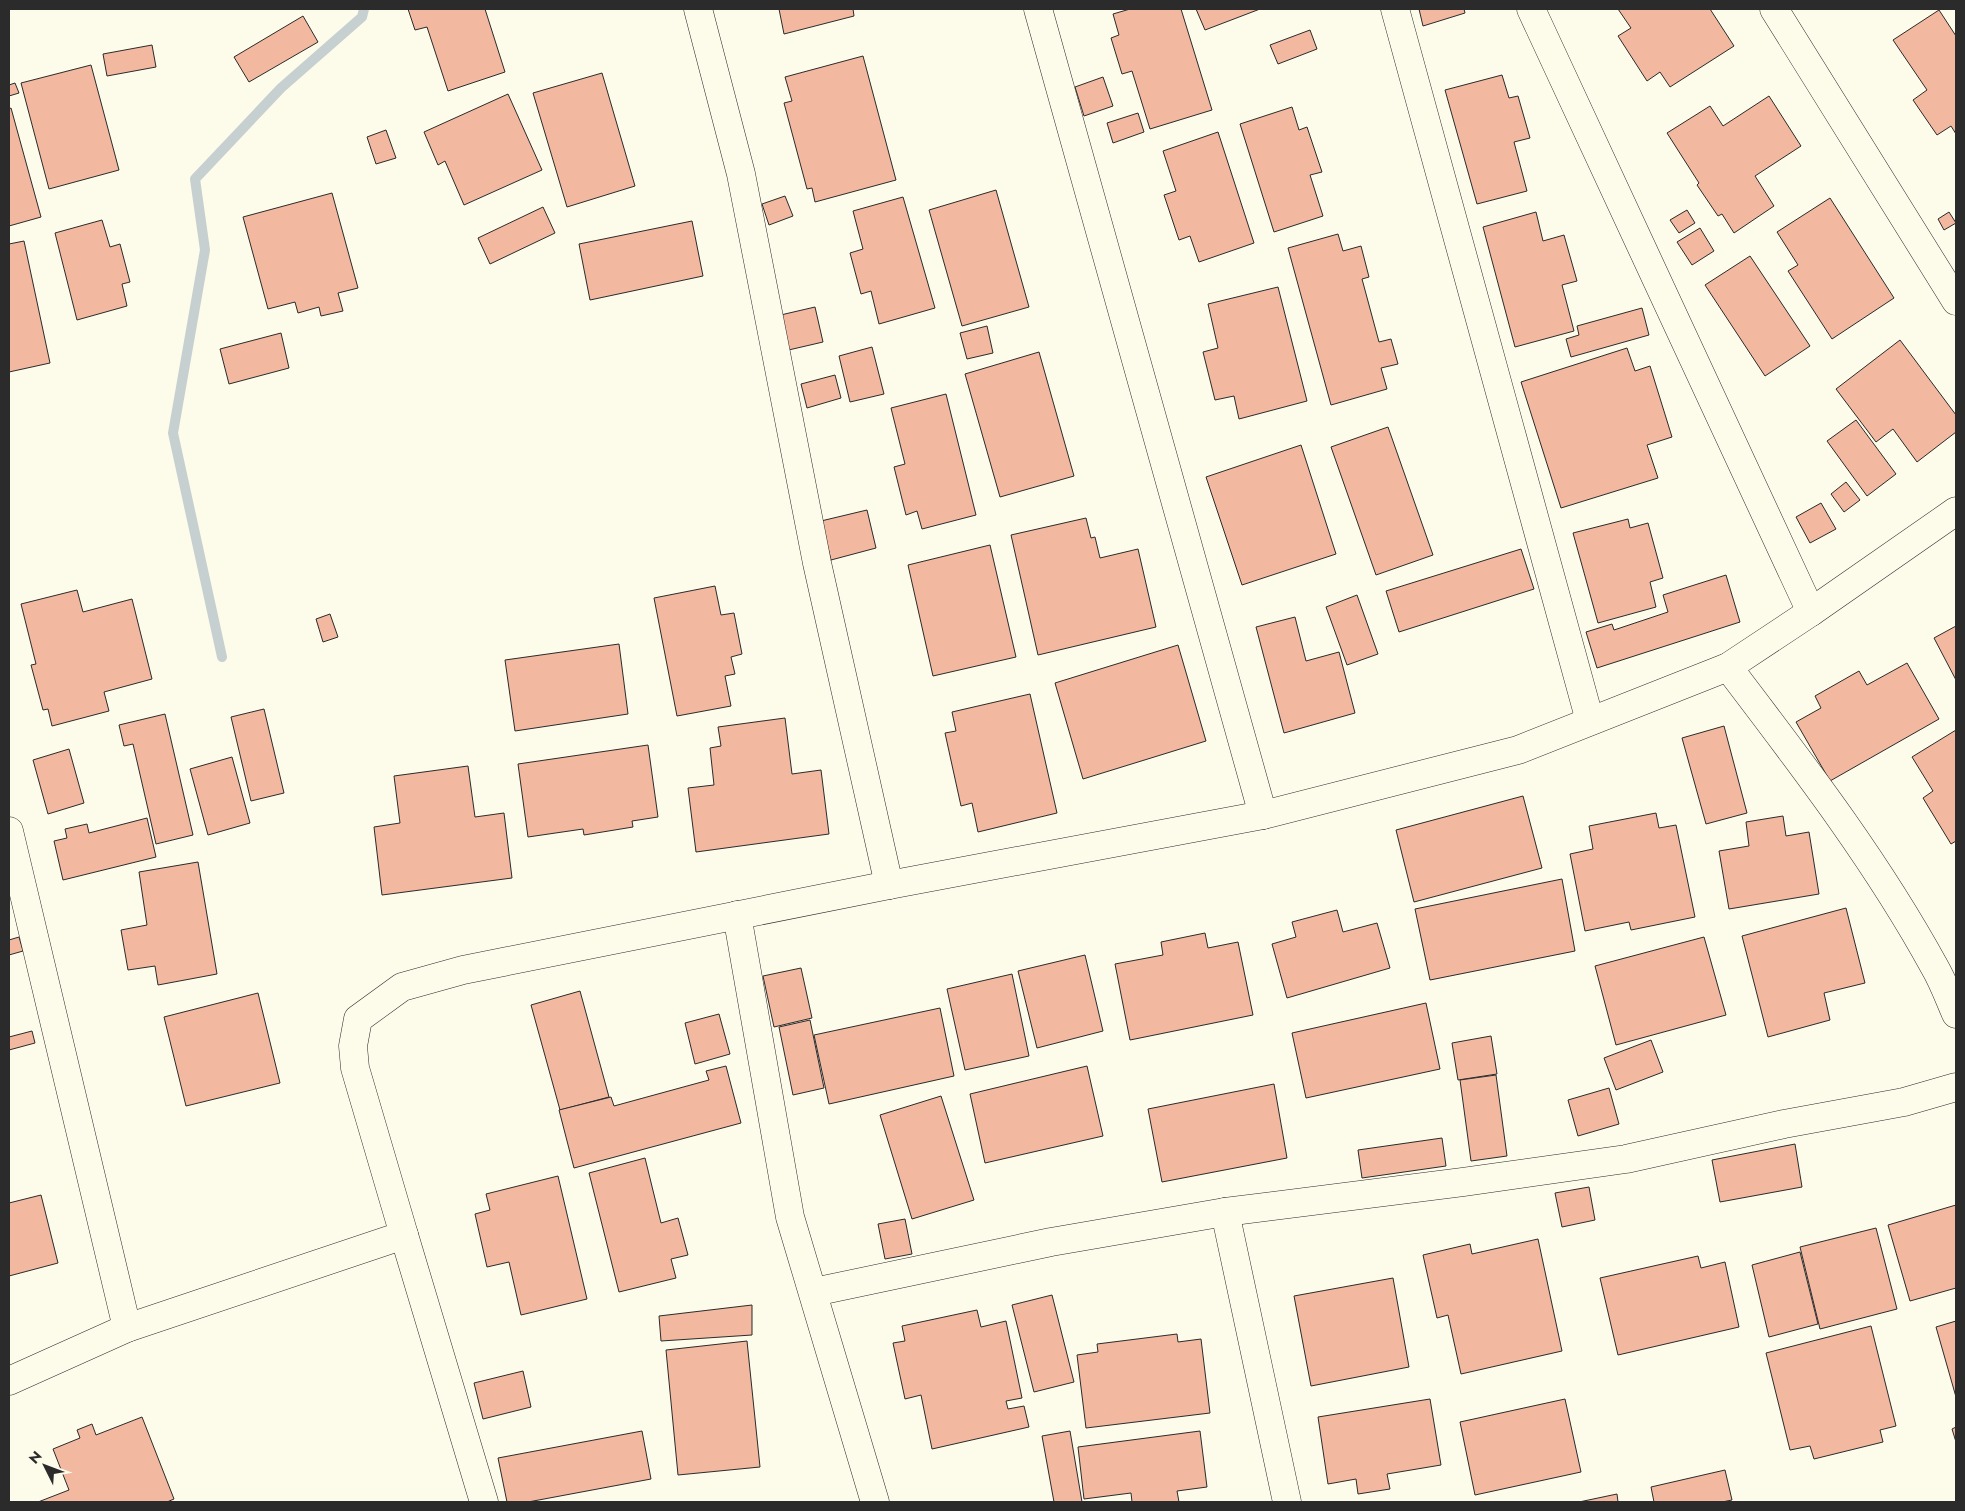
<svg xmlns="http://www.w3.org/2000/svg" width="1965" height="1511" font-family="Jost,sans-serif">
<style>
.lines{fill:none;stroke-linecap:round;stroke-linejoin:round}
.stream{stroke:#c7d0d0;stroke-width:10}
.building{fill:#f2b8a0;stroke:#2b2b2b}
.minor-casing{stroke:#2b2b2b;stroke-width:29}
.minor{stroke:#fdfbea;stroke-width:28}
</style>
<rect width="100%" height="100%" fill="#fdfbea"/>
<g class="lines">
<polyline class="stream" points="222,657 173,433 205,250 195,179 281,88 362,17 364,9"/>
</g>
<g class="building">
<polygon points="408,9 485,9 505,72 448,91 427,27 415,30"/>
<polygon points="779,9 853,9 854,16 784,34"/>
<polygon points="1130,9 1181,9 1212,110 1150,129 1132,71 1122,74 1111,38 1119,35 1113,14"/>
<polygon points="1196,9 1260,9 1205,30"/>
<polygon points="1419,9 1464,9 1465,13 1423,26"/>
<polygon points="1618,9 1710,9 1734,46 1670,87 1660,72 1647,81 1618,36 1631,28"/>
<polygon points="1939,10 1956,36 1956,134 1951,126 1937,135 1913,100 1927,90 1893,40"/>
<polygon points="303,16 318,42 249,82 234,57"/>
<polygon points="1310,30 1317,49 1278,64 1270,45"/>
<polygon points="152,45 156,67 107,76 103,54"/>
<polygon points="863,56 896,180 815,202 812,188 807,189 784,103 792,101 785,77"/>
<polygon points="91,65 119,170 49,189 21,83"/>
<polygon points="602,73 635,186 567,207 533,93"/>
<polygon points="1502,75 1509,98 1518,96 1530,138 1514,142 1527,191 1477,204 1445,90"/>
<polygon points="1103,77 1113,106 1084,116 1075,87"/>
<polygon points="15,83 19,93 9,96 9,85"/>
<polygon points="508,94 542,170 464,205 445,161 438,165 424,132"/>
<polygon points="1769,96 1801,146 1755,176 1774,206 1734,233 1722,214 1718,216 1697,185 1699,183 1667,133 1710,106 1723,126"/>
<polygon points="1292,107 1299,130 1307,127 1322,172 1310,175 1323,216 1274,232 1240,124"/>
<polygon points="11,108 41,217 9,226 9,109"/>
<polygon points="1138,113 1144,132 1113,143 1107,123"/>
<polygon points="386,130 396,158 376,164 367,137"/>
<polygon points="1218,132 1254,243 1199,262 1190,236 1179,240 1164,195 1176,191 1163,151"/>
<polygon points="996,190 1029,307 962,326 929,210"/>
<polygon points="332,193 358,288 338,293 343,311 321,316 319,307 298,313 295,302 268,309 243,217"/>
<polygon points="785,196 793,216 769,225 762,204"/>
<polygon points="903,197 935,308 879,324 871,291 861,294 850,253 863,249 853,211"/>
<polygon points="1830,198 1894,298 1832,339 1788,271 1798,265 1777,232"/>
<polygon points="543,207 555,233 490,264 478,238"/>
<polygon points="1687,210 1695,223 1679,233 1670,220"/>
<polygon points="1536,212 1543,241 1564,235 1577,281 1562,285 1574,331 1515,347 1483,227"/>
<polygon points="1949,212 1956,223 1944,230 1938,219"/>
<polygon points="102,220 110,247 120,244 130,282 122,284 127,306 77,320 55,233"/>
<polygon points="692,221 703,276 590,300 579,244"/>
<polygon points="1700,228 1714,251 1692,265 1677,242"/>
<polygon points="1338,234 1343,251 1361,246 1369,277 1362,279 1379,342 1391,339 1398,364 1381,368 1387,389 1331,405 1288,248"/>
<polygon points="24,241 50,363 9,372 9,244"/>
<polygon points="1750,256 1810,346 1765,376 1705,285"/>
<polygon points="1278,287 1307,401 1239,419 1234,396 1215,400 1203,352 1218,348 1208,304"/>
<polygon points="815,307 823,342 780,352 772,317"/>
<polygon points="1642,308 1649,335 1571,357 1566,339 1579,335 1577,326"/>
<polygon points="987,326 993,353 967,359 960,333"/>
<polygon points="281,333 289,368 229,384 220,349"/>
<polygon points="1900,340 1956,415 1956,432 1917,462 1893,429 1876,442 1836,389"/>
<polygon points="872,347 884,394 850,402 839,356"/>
<polygon points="1627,348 1635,371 1650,366 1672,437 1647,445 1658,478 1561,508 1521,382"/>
<polygon points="1039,352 1074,476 1000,497 965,374"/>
<polygon points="835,375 841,398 807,408 801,384"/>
<polygon points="946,394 976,515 922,529 917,511 906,515 894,467 905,464 891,408"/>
<polygon points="1856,420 1896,474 1867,496 1827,441"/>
<polygon points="1388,427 1433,555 1376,575 1331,447"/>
<polygon points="1301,445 1336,554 1242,585 1206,477"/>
<polygon points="1846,482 1860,500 1844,512 1831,494"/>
<polygon points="1821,503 1836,529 1810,543 1796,517"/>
<polygon points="867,510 876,548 831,560 821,521"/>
<polygon points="1086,518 1091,538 1095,537 1100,558 1138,549 1156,627 1038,655 1011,535"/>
<polygon points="1628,519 1630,528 1648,523 1663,578 1650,582 1656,607 1598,623 1573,533"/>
<polygon points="990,545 1016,657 933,676 908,565"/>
<polygon points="1521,549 1534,589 1399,632 1386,591"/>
<polygon points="1726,575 1740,622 1597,668 1586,632 1612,624 1614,630 1668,612 1663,595"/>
<polygon points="715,586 721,615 734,613 742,654 731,657 735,674 725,676 731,706 677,716 654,598"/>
<polygon points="77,590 83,612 132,599 152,679 104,692 109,711 52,726 48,709 43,710 31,665 36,664 21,604"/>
<polygon points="1357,595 1378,654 1347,665 1326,607"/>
<polygon points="330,614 338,637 323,642 316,619"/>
<polygon points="1295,617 1306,661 1339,652 1355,713 1284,733 1256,627"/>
<polygon points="1956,626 1956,680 1934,638"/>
<polygon points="619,644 628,714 515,731 505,660"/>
<polygon points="1178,645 1206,741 1083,779 1055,683"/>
<polygon points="1907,663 1939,719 1830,781 1796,722 1821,708 1815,696 1859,671 1867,685"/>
<polygon points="1030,694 1057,813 978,832 972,803 961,806 945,733 956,731 952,712"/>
<polygon points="264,709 284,793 251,801 231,717"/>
<polygon points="165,714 193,835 156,844 133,744 124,746 119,725"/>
<polygon points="785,718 792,774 821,770 829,834 696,852 688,788 714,785 710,748 721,746 718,727"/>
<polygon points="1724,726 1747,813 1706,824 1682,738"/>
<polygon points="1956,730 1956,841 1951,844 1923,798 1933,791 1912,757"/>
<polygon points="648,745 658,817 632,821 633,827 584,835 583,829 528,837 518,764"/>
<polygon points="69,749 84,803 48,814 33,760"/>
<polygon points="232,757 250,823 208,835 190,769"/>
<polygon points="468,766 475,817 504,813 512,878 382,895 374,827 400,823 394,776"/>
<polygon points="1523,796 1542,868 1414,902 1396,830"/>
<polygon points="1656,813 1659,828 1676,825 1695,917 1631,930 1629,922 1585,931 1570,854 1593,849 1589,826"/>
<polygon points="1783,816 1786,836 1809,832 1819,894 1729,909 1719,851 1749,846 1746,822"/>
<polygon points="147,818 156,857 63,880 54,841 67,838 65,829 87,824 89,833"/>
<polygon points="198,862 217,974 158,985 155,966 128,970 121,930 147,925 139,872"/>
<polygon points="1562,879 1575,951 1430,980 1415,909"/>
<polygon points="1846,908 1865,983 1824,993 1830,1020 1768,1037 1742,936"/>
<polygon points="1337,910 1343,932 1377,923 1390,968 1287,998 1272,944 1296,937 1292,922"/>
<polygon points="1205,933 1208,948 1238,942 1253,1015 1130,1040 1115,964 1163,955 1161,942"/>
<polygon points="19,937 23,951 9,955 9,940"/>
<polygon points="1704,937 1726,1015 1616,1045 1595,966"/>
<polygon points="1085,955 1103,1031 1037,1048 1018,971"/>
<polygon points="801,968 812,1018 774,1027 763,976"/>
<polygon points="1012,974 1029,1056 965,1070 947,989"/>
<polygon points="580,991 609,1097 560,1110 531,1005"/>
<polygon points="258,993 280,1083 186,1106 164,1017"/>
<polygon points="1426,1003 1440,1069 1306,1098 1292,1033"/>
<polygon points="940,1008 954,1076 829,1104 814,1035"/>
<polygon points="719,1014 730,1054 695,1064 685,1023"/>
<polygon points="810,1020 824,1088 793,1095 779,1027"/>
<polygon points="32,1031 35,1043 9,1050 9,1037"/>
<polygon points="1491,1036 1497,1074 1458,1080 1452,1043"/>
<polygon points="1651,1040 1663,1072 1616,1090 1604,1058"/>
<polygon points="726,1066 741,1123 574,1168 559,1110 611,1097 614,1106 709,1080 706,1071"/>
<polygon points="1087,1066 1103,1136 985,1163 970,1094"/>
<polygon points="1496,1075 1507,1156 1471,1161 1460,1080"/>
<polygon points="1274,1084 1287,1158 1162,1182 1148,1109"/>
<polygon points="1609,1088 1619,1124 1578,1136 1568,1100"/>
<polygon points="941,1096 974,1200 912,1219 880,1115"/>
<polygon points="1442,1138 1446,1166 1362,1178 1358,1150"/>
<polygon points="1795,1144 1802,1187 1720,1202 1712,1160"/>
<polygon points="645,1158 661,1223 678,1218 688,1255 671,1259 676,1278 619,1292 589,1173"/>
<polygon points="558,1176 587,1299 521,1315 509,1262 487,1267 475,1214 490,1210 486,1194"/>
<polygon points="1589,1187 1595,1220 1562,1227 1555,1193"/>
<polygon points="41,1195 58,1263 9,1276 9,1203"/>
<polygon points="1956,1205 1956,1288 1910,1301 1888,1225"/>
<polygon points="905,1219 912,1254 885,1259 878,1224"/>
<polygon points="1876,1228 1897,1309 1820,1329 1800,1247"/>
<polygon points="1538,1239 1562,1351 1461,1374 1448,1315 1437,1318 1423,1255 1470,1244 1472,1254"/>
<polygon points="1800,1252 1818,1324 1769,1337 1752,1265"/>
<polygon points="1698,1256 1701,1268 1725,1262 1739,1327 1618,1355 1600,1278"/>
<polygon points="1393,1278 1409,1367 1311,1386 1294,1296"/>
<polygon points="1052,1295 1074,1382 1034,1392 1012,1305"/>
<polygon points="752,1305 752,1335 661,1341 659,1316"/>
<polygon points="977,1310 981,1327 1006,1321 1022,1398 1006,1401 1008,1409 1024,1406 1029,1427 932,1449 921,1395 905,1399 893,1343 905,1341 902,1326"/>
<polygon points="1956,1321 1956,1397 1936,1327"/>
<polygon points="1871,1326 1896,1426 1880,1430 1883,1442 1814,1459 1810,1446 1790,1450 1766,1353"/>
<polygon points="1177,1334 1178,1342 1201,1339 1210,1413 1086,1428 1077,1355 1098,1352 1097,1344"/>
<polygon points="747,1341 760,1467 678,1475 666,1350"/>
<polygon points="523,1371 531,1407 483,1419 474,1383"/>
<polygon points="1430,1399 1441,1465 1387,1474 1390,1489 1358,1494 1356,1479 1328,1484 1318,1417"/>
<polygon points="1565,1399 1581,1472 1475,1495 1460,1422"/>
<polygon points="142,1417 174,1499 167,1502 38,1502 69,1490 53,1449 80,1438 77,1430 92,1424 96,1435"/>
<polygon points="1956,1427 1956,1442 1952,1429"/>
<polygon points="642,1431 651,1479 528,1502 507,1502 498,1458"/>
<polygon points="1070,1431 1082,1502 1054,1502 1042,1436"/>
<polygon points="1200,1431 1207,1487 1177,1491 1179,1502 1132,1502 1131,1493 1084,1499 1078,1447"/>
<polygon points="1725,1470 1732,1500 1722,1502 1654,1502 1651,1487"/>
<polygon points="1617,1494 1618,1502 1579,1502"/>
</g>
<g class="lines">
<defs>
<g id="minor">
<polyline points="698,9 741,174 817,563 889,885"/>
<polyline points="1038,9 1263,815"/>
<polyline points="1395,9 1590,721"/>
<polyline points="1531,9 1811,612"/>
<polyline points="1774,9 1956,301"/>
<path d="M1728,667C1801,763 1876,860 1934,966C1943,981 1949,998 1956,1014"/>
<polyline points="9,831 127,1328"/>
<polyline points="737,915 790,1217 875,1502"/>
<polyline points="1225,1212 1287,1502"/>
<polyline points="404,1235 484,1502"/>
<polyline points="814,1292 1051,1242 1225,1212 1463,1182 1626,1159 1784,1124 1904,1102 1956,1087"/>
<polyline points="9,1381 127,1328 404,1235 355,1068 353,1046 358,1019 402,987 463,970 889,885 1263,815 1518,750 1728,667 1811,612 1956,511"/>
</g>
</defs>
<use href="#minor" class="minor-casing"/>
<use href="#minor" class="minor"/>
</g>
<rect width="1965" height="1511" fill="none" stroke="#2b2b2b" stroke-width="20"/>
<g transform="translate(45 1466) rotate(312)" stroke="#fdfbea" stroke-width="4" paint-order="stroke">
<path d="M0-4L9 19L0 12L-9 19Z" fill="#2b2b2b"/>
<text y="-8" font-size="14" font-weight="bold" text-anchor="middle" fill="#2b2b2b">N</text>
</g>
</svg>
